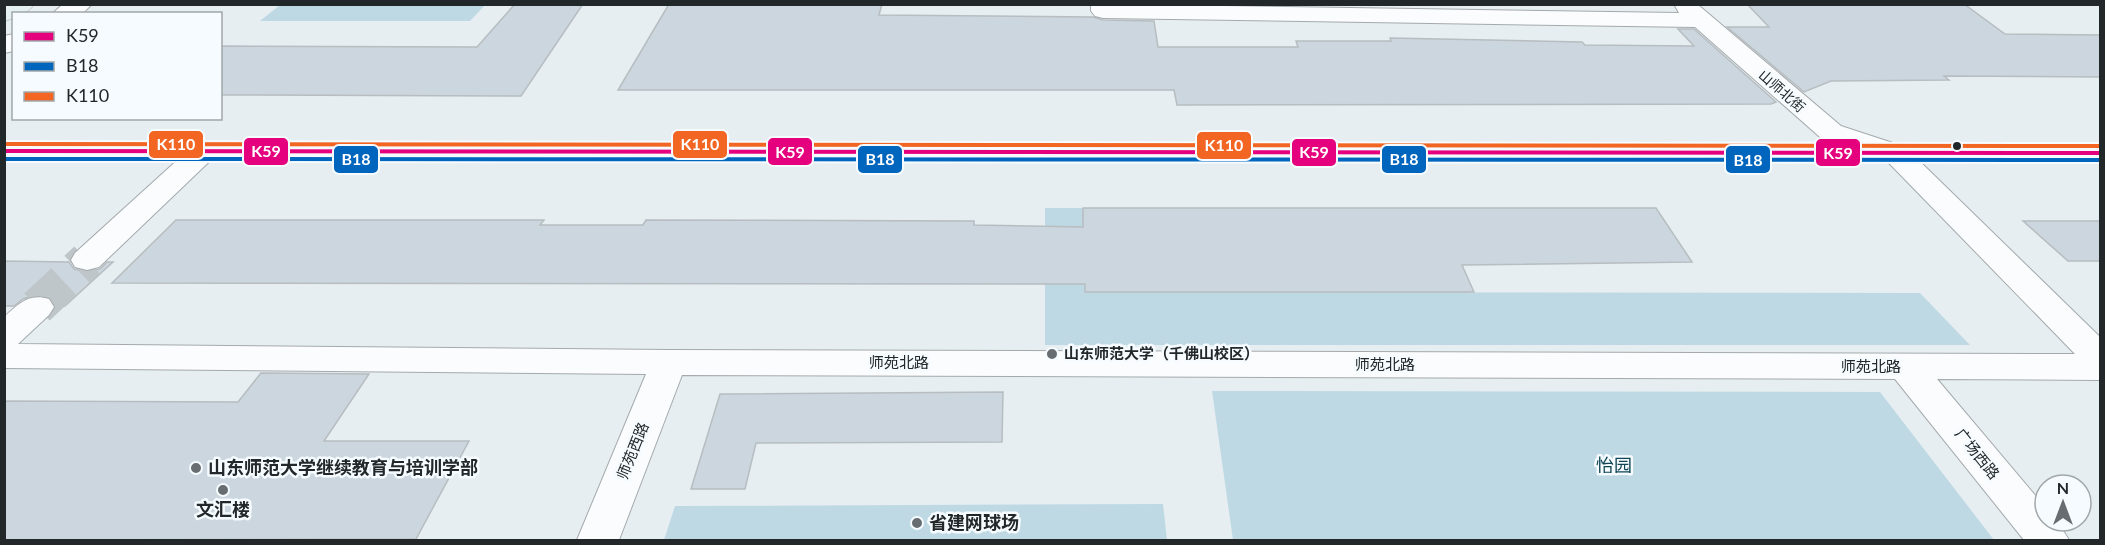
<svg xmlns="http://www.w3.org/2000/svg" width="2105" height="545" font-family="Lato,'Noto Sans SC',sans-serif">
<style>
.green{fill:#bed9e4}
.building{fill:#cbd6de;stroke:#b7bdc0;stroke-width:1.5}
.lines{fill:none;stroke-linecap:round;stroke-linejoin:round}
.minor-tunnel{stroke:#bfc6c9;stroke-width:37;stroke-dasharray:37 18;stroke-linecap:butt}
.minor-casing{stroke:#a4aaac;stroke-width:2}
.major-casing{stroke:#c6c9cb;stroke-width:2}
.minor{fill:#fbfcfd;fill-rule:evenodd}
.major{fill:#e4f0f1;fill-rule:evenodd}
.bus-1-casing{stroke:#f5fbfe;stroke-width:8}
.bus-2-casing{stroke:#f5fbfe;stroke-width:8}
.bus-3-casing{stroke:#f5fbfe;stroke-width:8}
.bus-1{stroke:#e5007d;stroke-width:4}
.bus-2{stroke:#0065bd;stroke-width:4}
.bus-3{stroke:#f26522;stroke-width:4}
.bus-dot{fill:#22282a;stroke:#f5fbfe;stroke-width:2}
.poi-dot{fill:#676d70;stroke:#f5fbfe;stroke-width:2}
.labels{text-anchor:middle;stroke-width:5;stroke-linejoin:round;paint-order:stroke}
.far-street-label{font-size:14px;fill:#22282a;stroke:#f5fbfe}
.poi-label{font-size:15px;font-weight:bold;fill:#22282a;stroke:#f5fbfe;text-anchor:start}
.street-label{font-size:15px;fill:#22282a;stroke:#f5fbfe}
.near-park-label{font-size:18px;fill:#0e4455;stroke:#f5fbfe}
.near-poi-label{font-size:18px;font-weight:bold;fill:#22282a;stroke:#f5fbfe;text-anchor:start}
.line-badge{stroke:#f5fbfe;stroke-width:2}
.badge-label{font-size:16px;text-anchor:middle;font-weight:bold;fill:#fff}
</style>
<rect width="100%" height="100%" fill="#e6eef1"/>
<g class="green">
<polygon points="280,5 280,4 485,5 470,21 260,21"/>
<polygon points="1045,208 1083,208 1085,292 1920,293 1970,345 1045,345"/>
<polygon points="1212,391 1880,392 1994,540 1233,540"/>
<polygon points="1163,504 1167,540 664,540 675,506"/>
</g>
<g class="building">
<polygon points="515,4 583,4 521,96 220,95 220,46 477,47"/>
<polygon points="669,4 882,4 879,15 1093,17 1103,20 1154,21 1158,47 1298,47 1296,41 1391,41 1390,38 1582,42 1585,45 1694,46 1678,29 1694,29 1776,102 1771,104 1177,105 1174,90 618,90"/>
<polygon points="1747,4 1964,4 2005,34 2100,35 2100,77 1944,76 1949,80 1831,81 1804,92 1727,27 1769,27"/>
<polygon points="1083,208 1656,208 1692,262 1462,265 1474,292 1085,292 1085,284 112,283 176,220 544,220 540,225 643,225 646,220 974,221 974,225 1083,227"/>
<polygon points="2023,221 2100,221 2100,261 2068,261"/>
<polygon points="4,261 69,262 74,269 86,272 100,269 107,262 113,262 65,306 56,306 49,297 35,295 23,299 14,306 4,306"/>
<polygon points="261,373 369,374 324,441 469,441 416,539 4,540 4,401 238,402"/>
<polygon points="1003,392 1002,442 756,443 745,489 691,489 720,394"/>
</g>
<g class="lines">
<polyline class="minor-tunnel" points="37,307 87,260"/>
<defs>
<g id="minor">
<polygon points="63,4 92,4 82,14 52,14"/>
<path d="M1091,4L1679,13L1674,4H1697L1841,126L1905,147L2100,337V380L1937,379L2045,507V521H2057L2069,540H2024L1895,379L682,375L619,540H577L646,374L4,368V317C19,304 28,293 49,299L54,307L49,315L18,344L669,350L2075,354L1885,159L1821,138L1695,27L1103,18L1095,16L1091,11Z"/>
<polygon points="14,34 14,51 4,53 4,36"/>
<polygon points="204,142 214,145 218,151 214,157 99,267 87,270 75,267 71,260 75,253 194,145"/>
</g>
<g id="major">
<path d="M4,4H34C29,12 22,14 14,14V18L4,21Z"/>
<polygon points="4,142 2100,144 2100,161 4,160"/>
</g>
</defs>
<use href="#minor" class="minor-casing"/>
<use href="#major" class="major-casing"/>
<use href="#minor" class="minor"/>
<use href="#major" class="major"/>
<defs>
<polyline id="bus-1" points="4,151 2100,153"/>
<polyline id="bus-2" points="4,159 2100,160"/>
<polyline id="bus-3" points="4,144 2100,146"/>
</defs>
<use href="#bus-1" class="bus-1-casing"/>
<use href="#bus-2" class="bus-2-casing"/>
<use href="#bus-3" class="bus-3-casing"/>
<use href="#bus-1" class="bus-1"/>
<use href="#bus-2" class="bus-2"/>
<use href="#bus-3" class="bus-3"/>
</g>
<circle class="bus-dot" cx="1957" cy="146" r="5"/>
<g class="poi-dot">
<circle cx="1052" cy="354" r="6"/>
<circle cx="196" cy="468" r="6"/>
<circle cx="223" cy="490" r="6"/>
<circle cx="917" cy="523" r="6"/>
</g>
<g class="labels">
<g class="far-street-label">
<text transform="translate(1782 91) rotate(41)" y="5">山师北街</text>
</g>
<g class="poi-label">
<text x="1064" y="359">山东师范大学（千佛山校区）</text>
</g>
<g class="street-label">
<text x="899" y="368">师苑北路</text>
<text x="1385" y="370">师苑北路</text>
<text x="1871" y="372">师苑北路</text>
<text transform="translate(633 451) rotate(-68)" y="5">师苑西路</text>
<text transform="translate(1977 454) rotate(51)" y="5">广场西路</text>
</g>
<g class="near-park-label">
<text x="1614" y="472">怡园</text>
</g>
<g class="near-poi-label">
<text x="208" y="474">山东师范大学继续教育与培训学部</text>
<text x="223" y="516" text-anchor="middle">文汇楼</text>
<text x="929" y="529">省建网球场</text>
</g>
</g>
<g class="line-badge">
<rect x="148" y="130" width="56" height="29" rx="6" fill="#f26522"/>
<rect x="672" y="130" width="56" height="29" rx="6" fill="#f26522"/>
<rect x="1196" y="131" width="56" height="29" rx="6" fill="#f26522"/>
<rect x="243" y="137" width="46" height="29" rx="6" fill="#e5007d"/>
<rect x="767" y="137" width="46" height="29" rx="6" fill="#e5007d"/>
<rect x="1291" y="138" width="46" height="29" rx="6" fill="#e5007d"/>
<rect x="1815" y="138" width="46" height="29" rx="6" fill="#e5007d"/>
<rect x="333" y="145" width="46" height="29" rx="6" fill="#0065bd"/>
<rect x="857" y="145" width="46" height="29" rx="6" fill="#0065bd"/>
<rect x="1381" y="145" width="46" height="29" rx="6" fill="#0065bd"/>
<rect x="1725" y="145" width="46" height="29" rx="6" fill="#0065bd"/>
</g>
<g class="badge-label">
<text x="176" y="150">K110</text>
<text x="700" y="150">K110</text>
<text x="1224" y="151">K110</text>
<text x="266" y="157">K59</text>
<text x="790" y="158">K59</text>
<text x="1314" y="158">K59</text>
<text x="1838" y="159">K59</text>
<text x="356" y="165">B18</text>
<text x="880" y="165">B18</text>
<text x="1404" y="165">B18</text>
<text x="1748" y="166">B18</text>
</g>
<rect width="2105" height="545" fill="none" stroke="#22282a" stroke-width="12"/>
<rect x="12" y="12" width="210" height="108" fill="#f5fbfe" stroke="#a1a7a9" stroke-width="1.5"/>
<rect x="24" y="32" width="30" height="9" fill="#e5007d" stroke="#a1a7a9" stroke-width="1.5"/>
<text x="66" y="42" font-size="18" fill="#22282a">K59</text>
<rect x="24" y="62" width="30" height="9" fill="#0065bd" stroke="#a1a7a9" stroke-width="1.5"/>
<text x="66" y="72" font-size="18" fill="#22282a">B18</text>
<rect x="24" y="92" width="30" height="9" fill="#f26522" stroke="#a1a7a9" stroke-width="1.5"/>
<text x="66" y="102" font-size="18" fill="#22282a">K110</text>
<g transform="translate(2063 503)"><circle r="28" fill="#f5fbfe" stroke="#a1a7a9" stroke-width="1.5"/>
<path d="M0-4.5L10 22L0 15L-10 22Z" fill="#676d70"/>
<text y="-9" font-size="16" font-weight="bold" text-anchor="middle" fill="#22282a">N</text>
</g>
</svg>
